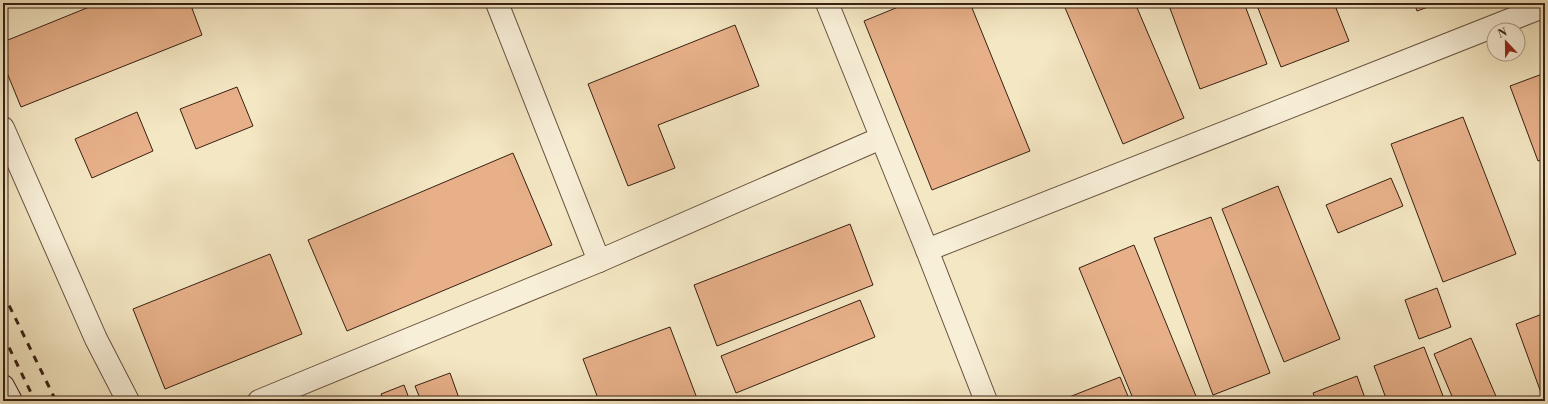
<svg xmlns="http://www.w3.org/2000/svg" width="1548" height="404" font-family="'Libre Bodoni',serif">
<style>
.building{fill:#e7b089;stroke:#382013}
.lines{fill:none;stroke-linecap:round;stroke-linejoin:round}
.minor-casing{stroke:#67523f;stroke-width:24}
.secondary-casing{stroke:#382013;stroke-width:24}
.minor{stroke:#f8efd8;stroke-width:22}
.secondary{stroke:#f8efd8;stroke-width:22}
.rail{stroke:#382013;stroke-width:3;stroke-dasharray:7 7;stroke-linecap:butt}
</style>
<rect width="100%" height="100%" fill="#f4e7c3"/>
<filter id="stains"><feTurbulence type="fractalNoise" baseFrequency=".005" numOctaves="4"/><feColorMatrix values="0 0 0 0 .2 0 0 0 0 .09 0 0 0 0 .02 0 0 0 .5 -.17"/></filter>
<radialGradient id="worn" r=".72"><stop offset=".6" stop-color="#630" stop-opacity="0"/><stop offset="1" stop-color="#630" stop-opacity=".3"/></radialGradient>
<g class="building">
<polygon points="3,3 20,3 3,10"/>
<polygon points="99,3 190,3 202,35 21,107 3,63 3,42"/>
<polygon points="908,3 970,3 1030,151 932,190 864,21"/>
<polygon points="1063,3 1135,3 1184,118 1123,144"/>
<polygon points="1168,3 1244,3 1267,64 1200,89"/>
<polygon points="1256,3 1334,3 1349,41 1281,67"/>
<polygon points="1414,3 1439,3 1417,11"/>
<polygon points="735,25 759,86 658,125 675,168 628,186 588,84"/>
<polygon points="1545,73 1545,159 1538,161 1510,86"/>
<polygon points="237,87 253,126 196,149 180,109"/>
<polygon points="137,112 153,151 92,178 75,139"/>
<polygon points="1463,117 1516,254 1443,282 1391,144"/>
<polygon points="513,153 552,245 347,331 308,240"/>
<polygon points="1391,178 1403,206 1338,233 1326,205"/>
<polygon points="3,186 8,196 3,198"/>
<polygon points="1278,186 1340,339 1284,362 1222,209"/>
<polygon points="1211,217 1270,373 1213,395 1154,238"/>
<polygon points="850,224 873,285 717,346 694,285"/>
<polygon points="1134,245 1198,401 1134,401 1079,268"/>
<polygon points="270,254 302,334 165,389 133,309"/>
<polygon points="1437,288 1451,327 1419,339 1405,300"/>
<polygon points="860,300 875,337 736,393 721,356"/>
<polygon points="1545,313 1545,401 1544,401 1516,324"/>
<polygon points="670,327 698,401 599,401 583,359"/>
<polygon points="1471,338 1498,401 1454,401 1434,354"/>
<polygon points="1424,347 1445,401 1387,401 1374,366"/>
<polygon points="450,373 460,401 421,401 415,386"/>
<polygon points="1357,376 1366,401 1316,401 1313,393"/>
<polygon points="1120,377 1130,401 1059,401"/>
<polygon points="404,385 410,401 384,401 381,394"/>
</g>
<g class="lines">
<defs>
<g id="minor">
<polyline points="497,3 599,261"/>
<polyline points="827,3 927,250 986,401"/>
<polyline points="3,128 96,339 128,401"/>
<polyline points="927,250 1545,6"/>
<polyline points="259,401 599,261 881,138"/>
</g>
<polyline id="secondary" points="3,386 11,401"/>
</defs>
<use href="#minor" class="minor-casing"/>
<use href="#secondary" class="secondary-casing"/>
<use href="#minor" class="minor"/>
<use href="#secondary" class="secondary"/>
<g class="rail">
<polyline points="3,293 56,401"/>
<polyline points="3,335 35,401"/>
</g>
</g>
<rect width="1548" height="404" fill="none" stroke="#f4e7c3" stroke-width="16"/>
<rect x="4" y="4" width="1540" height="396" fill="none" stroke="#382013" stroke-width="2"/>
<rect x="8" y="8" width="1532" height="388" fill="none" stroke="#382013"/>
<g transform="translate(1506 42) rotate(338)"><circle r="19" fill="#f8efd8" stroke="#ab9c89"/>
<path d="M0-3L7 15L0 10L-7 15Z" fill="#8f2418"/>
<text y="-6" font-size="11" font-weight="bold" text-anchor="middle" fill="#382013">N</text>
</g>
<rect width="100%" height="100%" filter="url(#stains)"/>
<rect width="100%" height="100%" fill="url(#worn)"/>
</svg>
